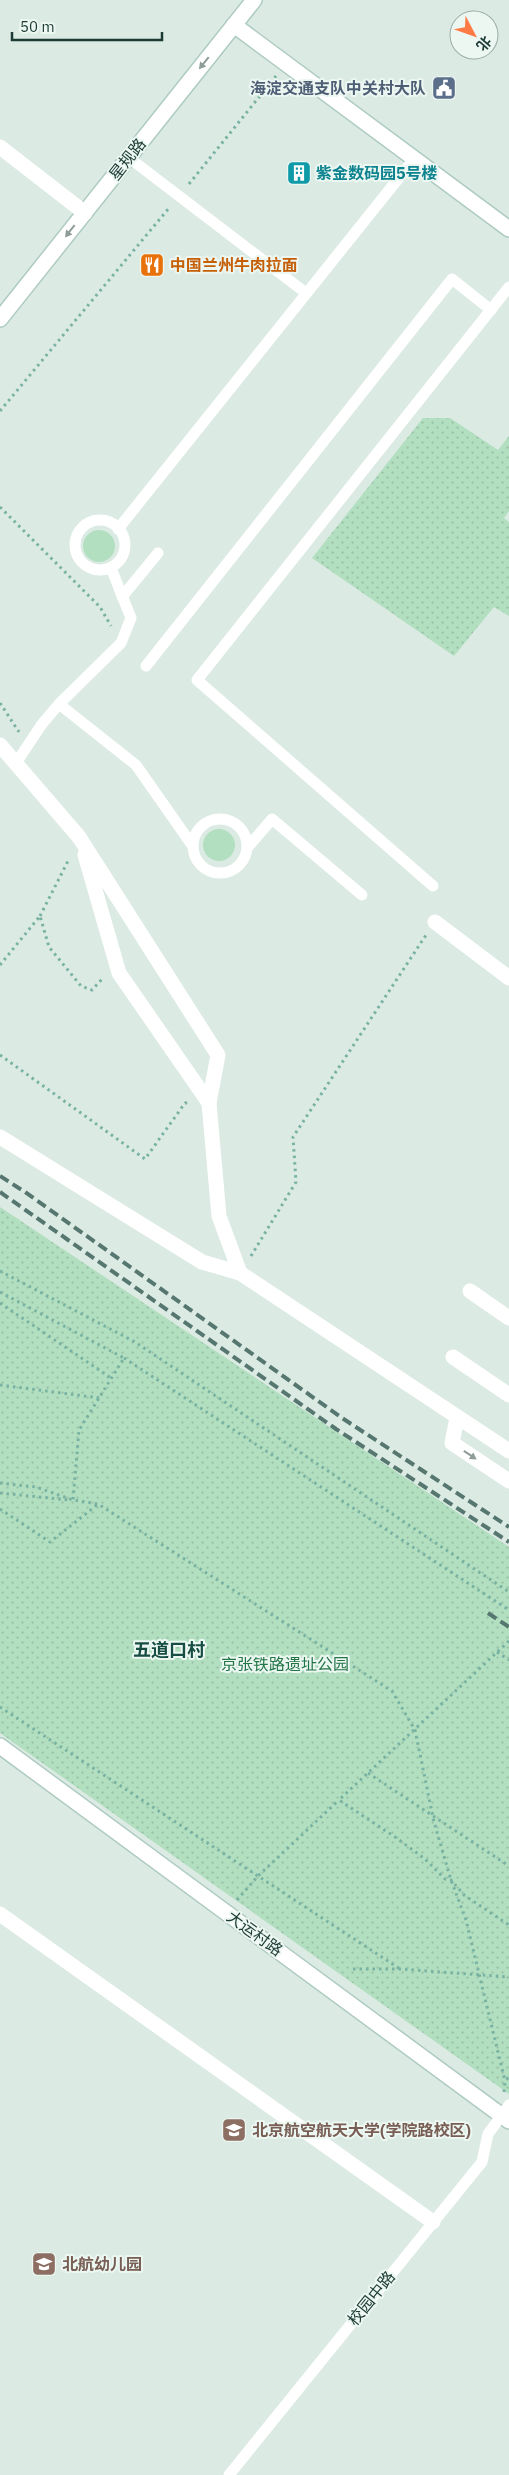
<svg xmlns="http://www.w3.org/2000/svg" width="509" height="2475" font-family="'IBM Plex Sans','Noto Sans SC',sans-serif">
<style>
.grass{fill:#b2dfc0}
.park{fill:url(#park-dots)}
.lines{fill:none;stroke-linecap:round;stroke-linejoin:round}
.secondary-casing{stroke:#aecbc2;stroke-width:18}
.path{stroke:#78b2a2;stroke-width:3;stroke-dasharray:2.5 4;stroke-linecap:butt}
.lane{stroke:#fff;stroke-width:11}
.street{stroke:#fff;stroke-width:15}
.secondary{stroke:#fff;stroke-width:15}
.rail{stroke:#56776f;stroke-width:4;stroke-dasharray:10 5;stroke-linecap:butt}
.oneway{fill:#8e9d9a}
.labels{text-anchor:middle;stroke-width:4;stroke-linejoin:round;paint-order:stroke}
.service-label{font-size:16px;font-weight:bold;fill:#4e5e75;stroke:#ecf7f2;text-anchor:end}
.street-label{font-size:16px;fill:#1c3b34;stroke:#ecf7f2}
.culture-label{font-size:16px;font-weight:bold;fill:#0d838f;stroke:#ecf7f2;text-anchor:start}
.food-label{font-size:16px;font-weight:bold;fill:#c56008;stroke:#ecf7f2;text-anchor:start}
.park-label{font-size:16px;fill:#237546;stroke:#ecf7f2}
.education-label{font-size:16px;font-weight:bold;fill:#785e54;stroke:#ecf7f2;text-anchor:start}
.neighbourhood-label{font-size:18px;font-weight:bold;fill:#174e43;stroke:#ecf7f2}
</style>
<defs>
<pattern id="park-dots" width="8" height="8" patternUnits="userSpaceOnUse" patternTransform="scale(1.25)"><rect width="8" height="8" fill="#b2dfc0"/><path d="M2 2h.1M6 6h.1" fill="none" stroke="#98c0a6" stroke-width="1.8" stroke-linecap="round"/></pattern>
</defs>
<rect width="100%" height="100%" fill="#dceae4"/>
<g class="grass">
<circle cx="99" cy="546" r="16"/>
<circle cx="219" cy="845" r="16"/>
</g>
<g class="park">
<polygon points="423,418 450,418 498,450 509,436 509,511 504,518 509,522 509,616 494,607 454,656 312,558"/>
<polygon points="0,1207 509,1547 509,2094 0,1733"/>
</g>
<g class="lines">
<defs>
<g id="secondary">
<polyline points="234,25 509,229"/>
<polyline points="0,319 254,0"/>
<polyline points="0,1746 509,2121"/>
</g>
</defs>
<use href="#secondary" class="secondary-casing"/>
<g class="path">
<polyline points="189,184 276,76"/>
<polyline points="0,411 169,208"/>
<polyline points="0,507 100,607 111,626"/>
<polyline points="0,703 19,732"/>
<polyline points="40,916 68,861"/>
<polyline points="0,965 40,916 49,947 81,986 92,990 103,978"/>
<polyline points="0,1055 145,1159 185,1103 189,1103"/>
<polyline points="251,1256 296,1182 293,1137 426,935"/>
<polyline points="0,1271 135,1342 509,1592"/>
<polyline points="0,1292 124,1358 79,1430 73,1500"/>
<polyline points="0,1303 111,1378"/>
<polyline points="124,1358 509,1610"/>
<polyline points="0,1385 100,1398"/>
<polyline points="0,1483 36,1487 73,1500 98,1504 392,1691 415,1730 434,1822 451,1880 466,1920 505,2081"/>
<polyline points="0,1493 69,1500"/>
<polyline points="0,1509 50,1542 97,1505"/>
<polyline points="509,1641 339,1800 395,1837 425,1859 445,1879 451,1880 464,1895 509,1925"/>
<polyline points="497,1652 509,1660"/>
<polyline points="0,1707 400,1969"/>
<polyline points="368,1773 509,1866"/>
<polyline points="237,1900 258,1876 339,1800"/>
<polyline points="353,1969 400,1969 509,1977"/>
<polyline points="504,2092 505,2081 509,2077"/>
</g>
<g class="lane">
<polyline points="128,157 306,293"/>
<circle cx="100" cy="545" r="25"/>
<polyline points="118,529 414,159"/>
<polyline points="122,597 158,553"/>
<polyline points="146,666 452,279 491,310"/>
<polyline points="59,704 136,765 192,845"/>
<polyline points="16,763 42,724 59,704 121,643 131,618 111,568"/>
<circle cx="220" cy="846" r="27"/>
<polyline points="248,847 272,819 362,895"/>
<polyline points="433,886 197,680 509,287"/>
<polyline points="229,2475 482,2162 488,2134 509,2105"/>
</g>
<g class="street">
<polyline points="0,147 85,213"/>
<polyline points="0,745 79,837 218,1055 209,1103 219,1216 240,1273"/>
<polyline points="85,855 119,973 209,1103"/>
<polyline points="435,922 509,978"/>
<polyline points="0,1137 202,1262 240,1273 509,1451"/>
<polyline points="470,1291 509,1318"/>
<polyline points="453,1357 509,1395"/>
<polyline points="457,1418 452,1443 509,1481"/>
<polyline points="0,1914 433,2222"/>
</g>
<use href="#secondary" class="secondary"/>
<g class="rail">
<polyline points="0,1176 25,1192 342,1418 509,1527"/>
<polyline points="0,1192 336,1429 509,1542"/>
<polyline points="488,1613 509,1627"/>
</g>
</g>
<defs><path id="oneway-solid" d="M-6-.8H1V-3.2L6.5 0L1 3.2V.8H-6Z" transform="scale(1.25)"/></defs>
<g class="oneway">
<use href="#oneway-solid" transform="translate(204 63) rotate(129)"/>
<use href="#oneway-solid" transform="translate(70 231) rotate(128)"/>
<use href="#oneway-solid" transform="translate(470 1455) rotate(34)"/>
</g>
<defs>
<symbol id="civic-square" viewBox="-11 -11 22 22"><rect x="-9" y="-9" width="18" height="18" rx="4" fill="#5c6f8a" stroke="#ecf7f2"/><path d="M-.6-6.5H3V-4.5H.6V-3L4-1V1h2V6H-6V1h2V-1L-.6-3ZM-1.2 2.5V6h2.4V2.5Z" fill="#fff"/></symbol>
<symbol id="building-square" viewBox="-11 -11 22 22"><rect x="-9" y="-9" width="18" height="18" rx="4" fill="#0f9aa8" stroke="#ecf7f2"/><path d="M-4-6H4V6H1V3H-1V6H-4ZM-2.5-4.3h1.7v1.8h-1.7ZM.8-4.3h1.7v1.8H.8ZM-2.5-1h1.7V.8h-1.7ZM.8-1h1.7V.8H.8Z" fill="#fff"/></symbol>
<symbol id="restaurant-square" viewBox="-11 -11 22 22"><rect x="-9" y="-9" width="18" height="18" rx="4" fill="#e8710a" stroke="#ecf7f2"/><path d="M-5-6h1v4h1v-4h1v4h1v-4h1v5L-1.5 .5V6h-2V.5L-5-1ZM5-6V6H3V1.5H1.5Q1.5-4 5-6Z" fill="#fff"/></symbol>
<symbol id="university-square" viewBox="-11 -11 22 22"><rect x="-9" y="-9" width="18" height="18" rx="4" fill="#8d6e63" stroke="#ecf7f2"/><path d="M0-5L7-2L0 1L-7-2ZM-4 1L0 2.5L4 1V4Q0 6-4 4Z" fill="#fff"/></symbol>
<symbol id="school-square" viewBox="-11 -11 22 22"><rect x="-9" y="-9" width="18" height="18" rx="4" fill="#8d6e63" stroke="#ecf7f2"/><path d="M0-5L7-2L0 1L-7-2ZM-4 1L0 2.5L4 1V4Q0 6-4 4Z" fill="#fff"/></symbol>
</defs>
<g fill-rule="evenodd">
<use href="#civic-square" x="430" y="74" width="28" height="28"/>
<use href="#building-square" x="285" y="159" width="28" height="28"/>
<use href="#restaurant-square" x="138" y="251" width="28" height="28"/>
<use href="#university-square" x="220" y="2116" width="28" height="28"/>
<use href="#school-square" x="30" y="2250" width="28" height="28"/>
</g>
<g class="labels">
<g class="service-label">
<text x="426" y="94">海淀交通支队中关村大队</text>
</g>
<g class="street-label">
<text transform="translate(127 159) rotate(-52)" y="6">星规路</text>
<text transform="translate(255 1933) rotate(36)" y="6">大运村路</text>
<text transform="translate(371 2298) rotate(-51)" y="6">校园中路</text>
</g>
<g class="culture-label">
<text x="316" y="179">紫金数码园5号楼</text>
</g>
<g class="food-label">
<text x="170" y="271">中国兰州牛肉拉面</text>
</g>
<g class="park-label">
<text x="285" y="1670">京张铁路遗址公园</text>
</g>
<g class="education-label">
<text x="252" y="2136">北京航空航天大学(学院路校区)</text>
<text x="62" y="2270">北航幼儿园</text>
</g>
<g class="neighbourhood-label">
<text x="169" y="1656">五道口村</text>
</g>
</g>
<g transform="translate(474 35) rotate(131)"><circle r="24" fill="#ecf7f2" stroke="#99aca6"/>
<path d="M0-4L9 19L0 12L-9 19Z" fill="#ff7a45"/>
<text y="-8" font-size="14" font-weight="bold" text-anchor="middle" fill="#1c3b34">北</text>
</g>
<path d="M12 32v8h150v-8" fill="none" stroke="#1c3b34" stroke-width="2.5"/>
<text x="20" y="32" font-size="15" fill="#1c3b34" stroke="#ecf7f2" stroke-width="4" paint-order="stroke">50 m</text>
</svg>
